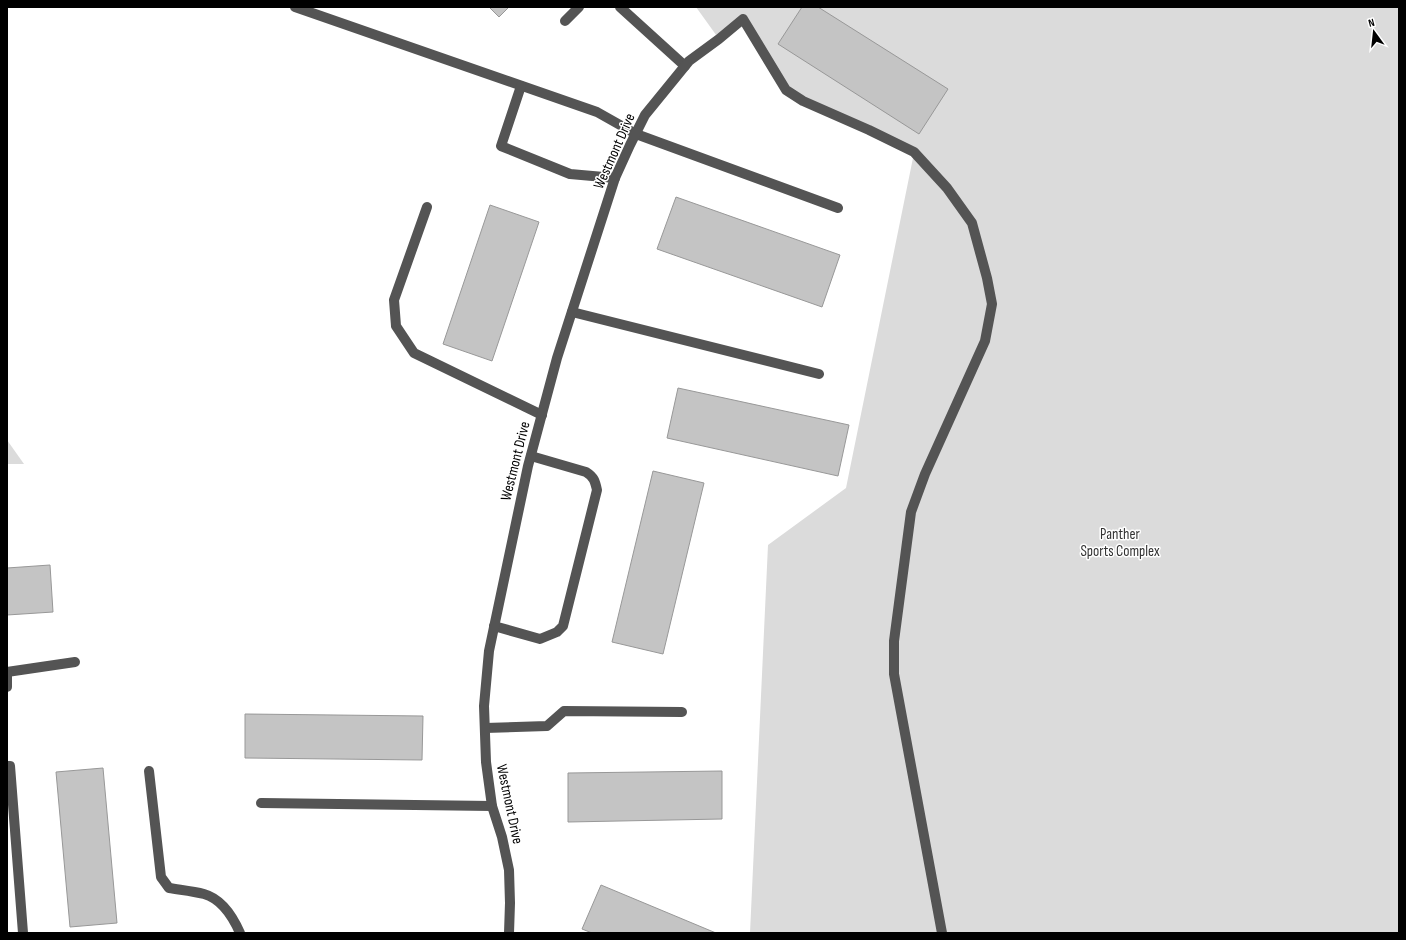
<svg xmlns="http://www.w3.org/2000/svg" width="1406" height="940" font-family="'Sofia Sans Condensed',sans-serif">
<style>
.green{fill:#dbdbdb}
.building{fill:#c4c4c4;stroke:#989898}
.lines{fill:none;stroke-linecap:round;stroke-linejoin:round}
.minor{stroke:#545454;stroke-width:10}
.labels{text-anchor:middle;stroke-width:3;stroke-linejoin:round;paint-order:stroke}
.street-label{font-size:15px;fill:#000;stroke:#fff}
.park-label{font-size:15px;fill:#323232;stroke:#fff}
</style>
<rect width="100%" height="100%" fill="#fff"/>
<g class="green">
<polygon points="696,7 1399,7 1399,933 750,933 768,545 846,488 914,153 786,90 743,19 719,39"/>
<polygon points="7,440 24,464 7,464"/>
</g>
<g class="building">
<polygon points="489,7 509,7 499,17"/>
<polygon points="802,7 818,7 948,89 919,134 778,44"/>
<polygon points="676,197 840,255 822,307 657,249"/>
<polygon points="490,205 539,222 492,361 443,344"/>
<polygon points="678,388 849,425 838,476 667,438"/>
<polygon points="653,471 704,483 663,654 612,642"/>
<polygon points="50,565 53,612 7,615 7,568"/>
<polygon points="245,714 423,716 422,760 245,758"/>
<polygon points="103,768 117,923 70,927 56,772"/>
<polygon points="722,771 722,819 568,822 568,773"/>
<polygon points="601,885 716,933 592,933 582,929"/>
</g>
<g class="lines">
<g class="minor">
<polyline points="295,7 597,112 636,134 838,208"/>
<polyline points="620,7 685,66"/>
<polyline points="565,21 579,7"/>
<polyline points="521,86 501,146 570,174 615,178"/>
<polyline points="427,207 394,300 396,326 414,353 542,415"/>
<polyline points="572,312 819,374"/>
<path d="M494,626L540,639L557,632L563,626L597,490C595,481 594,477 586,472L531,456"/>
<polyline points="7,672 75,662"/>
<polyline points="7,687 7,672"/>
<polyline points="485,728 547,726 564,711 682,712"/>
<polyline points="7,766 10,766 23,933"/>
<path d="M149,771L161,877L169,888C181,890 193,891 204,894C222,899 233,917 240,933"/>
<polyline points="261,803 492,806"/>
<polyline points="509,933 510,903 509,870 502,837 492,806 486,762 484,706 489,651 528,466 557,358 615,178 630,145 645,115 689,61 719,39 743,19 786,90 803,101 869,130 914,152 947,188 972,223 987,278 992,304 985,341 925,474 911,512 894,641 894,674 942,933"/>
</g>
</g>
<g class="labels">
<g class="street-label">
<text transform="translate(614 151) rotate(-66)" y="5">Westmont Drive</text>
<text transform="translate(515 461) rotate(-76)" y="5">Westmont Drive</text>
<text transform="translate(510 804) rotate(78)" y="5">Westmont Drive</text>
</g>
<g class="park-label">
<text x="1120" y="539">Panther<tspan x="1120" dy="17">Sports Complex</tspan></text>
</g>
</g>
<rect width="1406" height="940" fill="none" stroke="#000000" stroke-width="16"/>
<g transform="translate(1374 32) rotate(345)" stroke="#ffffff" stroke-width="3" paint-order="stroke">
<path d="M0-3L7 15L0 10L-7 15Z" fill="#000000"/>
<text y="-6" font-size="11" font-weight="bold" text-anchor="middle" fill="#000000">N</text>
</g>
</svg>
